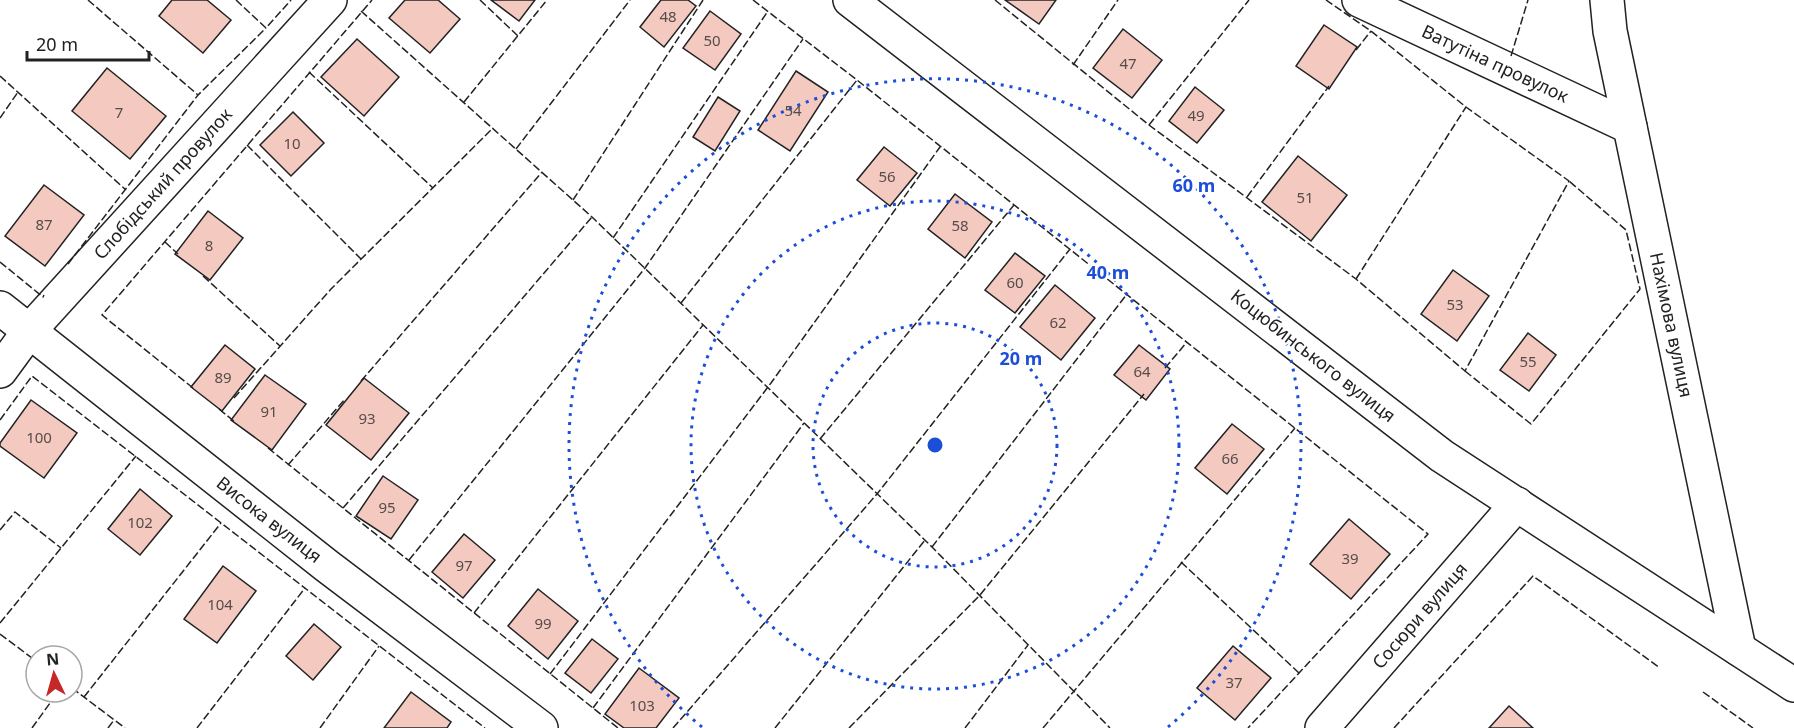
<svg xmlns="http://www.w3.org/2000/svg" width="1794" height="728" font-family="'Noto Sans',sans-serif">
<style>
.building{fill:#f3c9c0;stroke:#222;stroke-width:1.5}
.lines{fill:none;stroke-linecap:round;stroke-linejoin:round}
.minor-casing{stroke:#222;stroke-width:36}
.minor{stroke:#fff;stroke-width:33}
.fence{stroke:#222;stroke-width:1.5;stroke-dasharray:8 3;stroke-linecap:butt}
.ring{fill:none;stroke:#1d4ed8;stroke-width:3;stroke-dasharray:3 6}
.labels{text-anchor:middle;stroke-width:4.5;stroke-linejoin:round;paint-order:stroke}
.number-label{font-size:15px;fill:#564c4a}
.street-label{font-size:18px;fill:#222;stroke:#fff}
.centre{fill:#1d4ed8;stroke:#fff;stroke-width:3}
.ring-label{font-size:18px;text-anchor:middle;font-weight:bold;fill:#1d4ed8;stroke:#fff;stroke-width:4.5;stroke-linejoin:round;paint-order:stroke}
</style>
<rect width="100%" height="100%" fill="#fff"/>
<g class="building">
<polygon points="172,0 207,0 231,20 203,53 159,16"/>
<polygon points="405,0 438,0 460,19 430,53 389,18"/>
<polygon points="491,0 535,0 519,21"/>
<polygon points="661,0 688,0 696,6 664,47 640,27"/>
<polygon points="1005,0 1056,0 1039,24"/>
<polygon points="710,11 741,34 715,70 683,48"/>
<polygon points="1324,25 1357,47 1329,89 1296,66"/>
<polygon points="1123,29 1162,60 1132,98 1093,68"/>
<polygon points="357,39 399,77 364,116 321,77"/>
<polygon points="107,68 166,116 130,159 72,111"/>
<polygon points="796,71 828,92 790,151 758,130"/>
<polygon points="1195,87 1224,110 1197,143 1169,121"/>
<polygon points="718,97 740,111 715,151 693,137"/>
<polygon points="293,112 324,143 291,176 260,145"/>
<polygon points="884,147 917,173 890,206 857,180"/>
<polygon points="1298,156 1347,195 1311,241 1262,202"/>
<polygon points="44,185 84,215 45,266 5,236"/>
<polygon points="955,194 992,222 965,258 928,229"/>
<polygon points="208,211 243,238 210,280 175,254"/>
<polygon points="1015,253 1045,276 1015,313 985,290"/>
<polygon points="1453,270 1489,296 1457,341 1421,314"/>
<polygon points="1055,285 1095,318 1061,360 1020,327"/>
<polygon points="1528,333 1556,355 1529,391 1500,370"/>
<polygon points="225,345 255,369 222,411 191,387"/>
<polygon points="1139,345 1170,369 1146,400 1114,375"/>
<polygon points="265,375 306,404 272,450 231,420"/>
<polygon points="364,378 409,413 371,460 326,425"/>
<polygon points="31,400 77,433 44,478 0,446 0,443"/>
<polygon points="1232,424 1264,449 1227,494 1195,468"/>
<polygon points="383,476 418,500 391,539 356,516"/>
<polygon points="140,489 172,516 140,555 108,529"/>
<polygon points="1349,519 1390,554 1351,599 1310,564"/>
<polygon points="464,534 495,560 463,598 432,572"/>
<polygon points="223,566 256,591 217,643 184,619"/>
<polygon points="538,589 578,621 548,659 508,626"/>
<polygon points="314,624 341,647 313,680 286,656"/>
<polygon points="592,639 618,659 591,693 565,673"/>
<polygon points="1233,646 1271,678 1235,720 1197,688"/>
<polygon points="639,668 679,698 656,728 624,728 605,714"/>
<polygon points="411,692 451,722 447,728 384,728"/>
<polygon points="1509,706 1533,728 1489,728"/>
</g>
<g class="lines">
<defs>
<g id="minor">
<polyline points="850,0 1442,456 1794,685"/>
<polyline points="1359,0 1630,127"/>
<polyline points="1607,0 1610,31 1739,649"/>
<polyline points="0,308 327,566 541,728"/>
<polyline points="0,371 30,330 330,0"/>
<polyline points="1322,728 1517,504"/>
</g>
</defs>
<use href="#minor" class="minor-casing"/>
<use href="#minor" class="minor"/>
<g class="fence">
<polyline points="88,0 198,95"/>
<polyline points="236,0 266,28 291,0"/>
<polyline points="480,0 518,36"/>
<polyline points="753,0 857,80 1428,534 1248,728"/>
<polyline points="995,0 1149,125 1356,279 1465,371 1569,181 1466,107 1371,31 1326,0"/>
<polyline points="361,11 592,217 932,547 1110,728"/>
<polyline points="1356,50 1371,31"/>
<polyline points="1511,56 1528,0"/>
<polyline points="1073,65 1118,0"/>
<polyline points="309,72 433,188"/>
<polyline points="0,76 126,190"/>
<polyline points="464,102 547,0"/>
<polyline points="0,118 18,92"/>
<polyline points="1149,125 1249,0"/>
<polyline points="247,145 361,259"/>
<polyline points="516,149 630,0"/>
<polyline points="1247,197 1329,86"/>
<polyline points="573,200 703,0"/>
<polyline points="613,238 768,11"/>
<polyline points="165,242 178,254"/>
<polyline points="0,262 43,297 44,295"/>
<polyline points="68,264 198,95 266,28"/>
<polyline points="203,276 280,346"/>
<polyline points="1356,279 1466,107"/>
<polyline points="681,303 857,80"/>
<polyline points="1165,368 1187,342"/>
<polyline points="1465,371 1531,424 1640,289 1626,230 1569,181"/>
<polyline points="361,381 542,172"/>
<polyline points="193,388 102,315 372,0"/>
<polyline points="234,398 331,289 493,128"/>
<polyline points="219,409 235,422"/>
<polyline points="0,420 32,376 485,728"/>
<polyline points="820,439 1014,205"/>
<polyline points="268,448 618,728"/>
<polyline points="288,465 345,399"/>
<polyline points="343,508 592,217"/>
<polyline points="0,530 15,512 61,548"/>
<polyline points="932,547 1127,294"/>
<polyline points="409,560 645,268 803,39"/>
<polyline points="1181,562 1299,673"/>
<polyline points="474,613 703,325"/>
<polyline points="0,623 136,456"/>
<polyline points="0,634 36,661"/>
<polyline points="550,674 771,383 940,147"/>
<polyline points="72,688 125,728"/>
<polyline points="1703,692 1753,728"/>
<polyline points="84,697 221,523"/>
<polyline points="593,708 804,423"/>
<polyline points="32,728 58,692"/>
<polyline points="108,728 114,720"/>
<polyline points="197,728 305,588"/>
<polyline points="320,728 379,646"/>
<polyline points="673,728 877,494 1070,249"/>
<polyline points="775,728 925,540"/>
<polyline points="849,728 980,595 1144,394"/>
<polyline points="965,728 1028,645"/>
<polyline points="1043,728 1295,428"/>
<polyline points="1394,728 1533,576 1660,668"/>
</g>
</g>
<g class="ring">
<circle cx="935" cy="445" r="122"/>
<circle cx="935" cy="445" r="244"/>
<path d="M702 727A366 366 0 1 1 1168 727"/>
</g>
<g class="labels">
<g class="number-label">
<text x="668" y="22">48</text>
<text x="712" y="46">50</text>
<text x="1128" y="69">47</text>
<text x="793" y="116">54</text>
<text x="119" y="118">7</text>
<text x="1196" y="121">49</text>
<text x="292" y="149">10</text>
<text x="887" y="182">56</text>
<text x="1305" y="203">51</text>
<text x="44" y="230">87</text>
<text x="960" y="231">58</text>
<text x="209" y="251">8</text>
<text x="1015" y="288">60</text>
<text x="1455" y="310">53</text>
<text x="1058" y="328">62</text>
<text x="1528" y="367">55</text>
<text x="1142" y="377">64</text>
<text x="223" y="383">89</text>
<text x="269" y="417">91</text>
<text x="367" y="424">93</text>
<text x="39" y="443">100</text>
<text x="1230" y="464">66</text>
<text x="387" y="513">95</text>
<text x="140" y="528">102</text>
<text x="1350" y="564">39</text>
<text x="464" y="571">97</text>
<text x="220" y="610">104</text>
<text x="543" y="629">99</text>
<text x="1234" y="688">37</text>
<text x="642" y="711">103</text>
</g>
<g class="street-label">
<text transform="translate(1495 64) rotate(25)" y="6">Ватутіна провулок</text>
<text transform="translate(163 184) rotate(-48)" y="6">Слобідський провулок</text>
<text transform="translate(1671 325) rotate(78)" y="6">Нахімова вулиця</text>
<text transform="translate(1313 356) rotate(38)" y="6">Коцюбинського вулиця</text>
<text transform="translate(269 520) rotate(38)" y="6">Висока вулиця</text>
<text transform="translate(1420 616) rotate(-49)" y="6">Сосюри вулиця</text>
</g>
</g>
<circle cx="935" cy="445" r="9" class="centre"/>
<g class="ring-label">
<text x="1194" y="192">60 m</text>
<text x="1108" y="279">40 m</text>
<text x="1021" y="365">20 m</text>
</g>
<g transform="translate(54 674) rotate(355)"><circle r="28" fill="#ffffff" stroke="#a7a7a7" stroke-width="1.5"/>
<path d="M0-4.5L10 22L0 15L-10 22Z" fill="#c62828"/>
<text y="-9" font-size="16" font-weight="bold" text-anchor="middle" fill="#222222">N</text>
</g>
<path d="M27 51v9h122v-9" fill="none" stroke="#222222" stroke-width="3"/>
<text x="36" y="51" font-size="18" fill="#222222" stroke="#ffffff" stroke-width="4.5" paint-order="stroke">20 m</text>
</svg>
